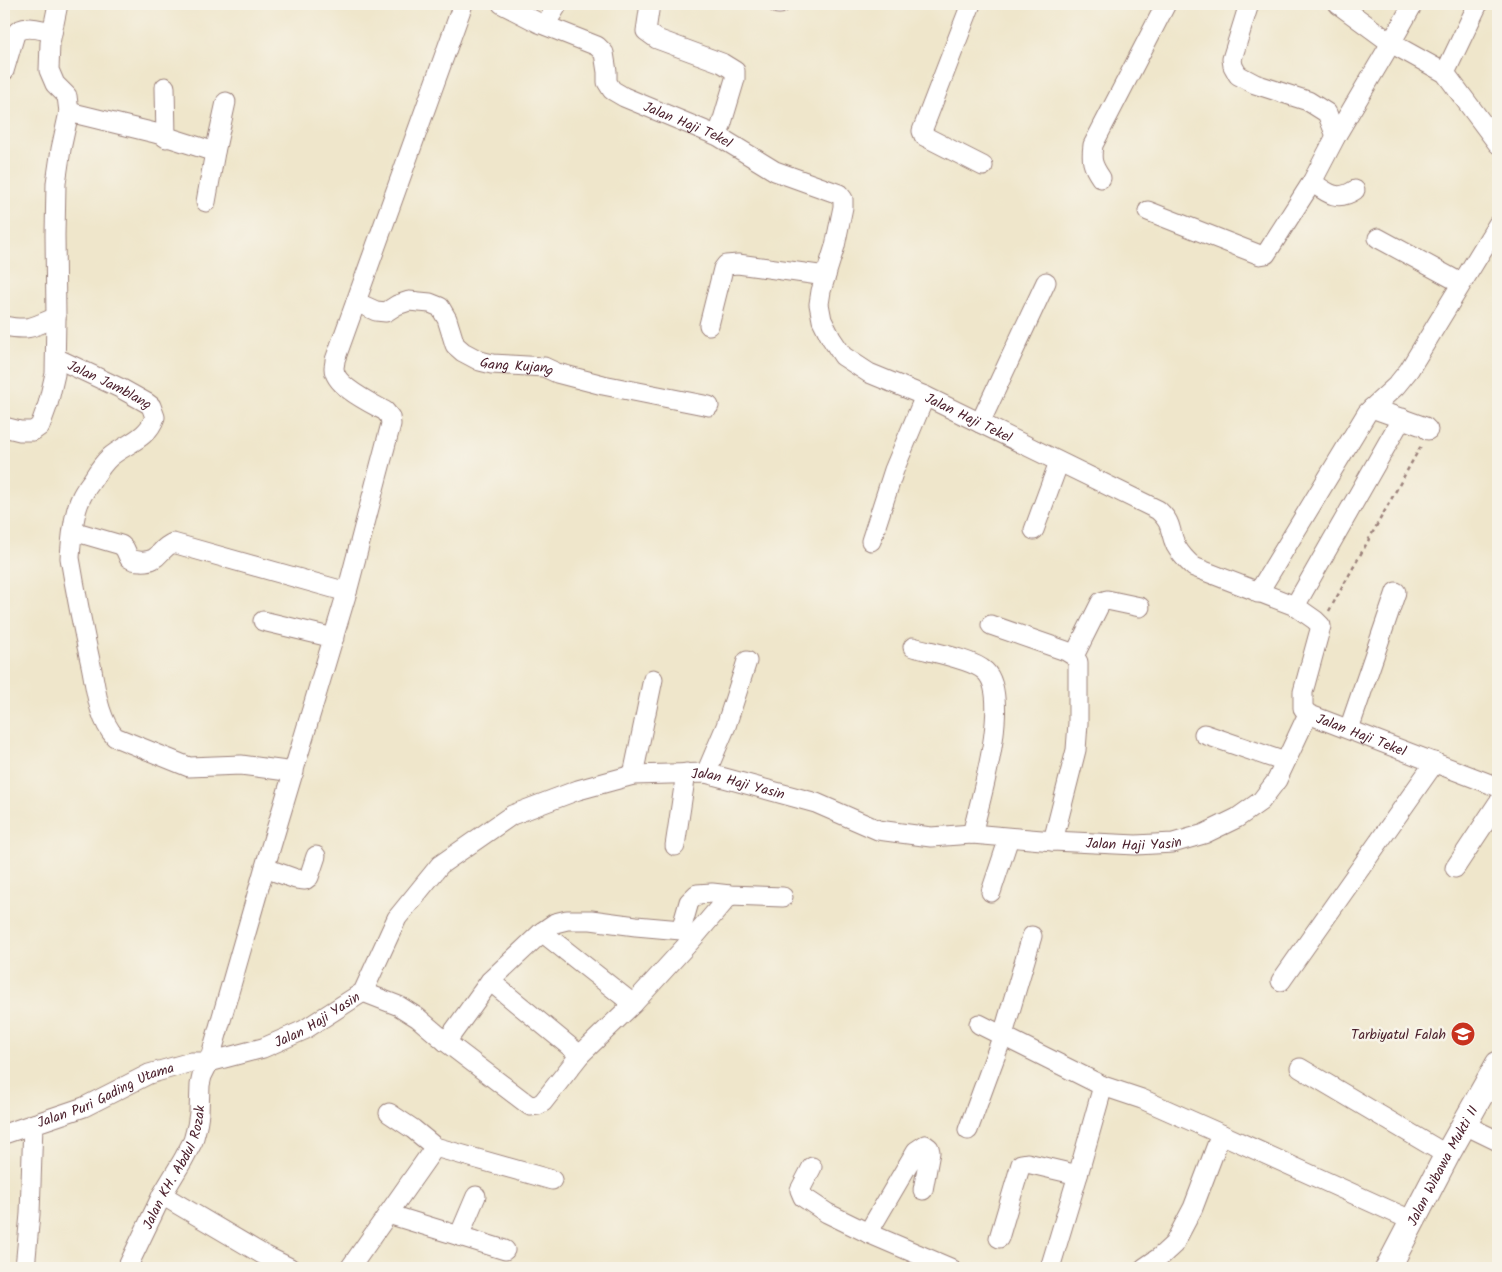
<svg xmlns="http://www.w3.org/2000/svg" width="1502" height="1272" font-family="Kalam,sans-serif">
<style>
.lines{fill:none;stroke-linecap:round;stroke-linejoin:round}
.minor-casing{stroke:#9c827b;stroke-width:21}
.major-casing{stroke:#9c827b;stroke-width:27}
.path{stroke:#9c827b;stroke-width:2.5;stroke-dasharray:4 4;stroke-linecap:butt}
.minor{stroke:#fff;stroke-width:19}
.major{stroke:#fff;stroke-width:25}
.labels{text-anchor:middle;stroke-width:5;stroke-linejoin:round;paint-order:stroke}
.street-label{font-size:14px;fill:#4a1f2b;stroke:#f7f3e8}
.poi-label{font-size:14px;fill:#4a1f2b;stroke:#f7f3e8;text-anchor:end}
</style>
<rect width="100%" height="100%" fill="#f7f3e8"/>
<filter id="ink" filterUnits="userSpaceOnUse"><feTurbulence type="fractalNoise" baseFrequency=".02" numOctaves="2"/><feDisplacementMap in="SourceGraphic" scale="10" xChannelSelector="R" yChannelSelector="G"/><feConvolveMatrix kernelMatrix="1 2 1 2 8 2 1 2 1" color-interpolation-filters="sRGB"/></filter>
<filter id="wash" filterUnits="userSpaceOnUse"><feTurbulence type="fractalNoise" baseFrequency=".0096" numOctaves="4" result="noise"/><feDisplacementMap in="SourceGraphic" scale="20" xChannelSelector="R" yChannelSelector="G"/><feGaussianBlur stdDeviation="1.12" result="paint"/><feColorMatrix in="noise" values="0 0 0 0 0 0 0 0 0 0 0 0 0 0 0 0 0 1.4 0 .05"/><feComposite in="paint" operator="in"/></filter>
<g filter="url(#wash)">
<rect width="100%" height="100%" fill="#efe6cb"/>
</g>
<g filter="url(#ink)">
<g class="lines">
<defs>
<g id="minor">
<path id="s1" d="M502,4L539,23L597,46L604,53L607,72V82L612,90L624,97L718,136L775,171L839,194L843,199V207L835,246L821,291L819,304L822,320L831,338L843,356L869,373L925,396L1158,510C1174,525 1168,529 1176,546C1181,555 1187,561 1194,567L1295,606L1315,620L1321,626L1303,692V708L1308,714L1498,787"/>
<polyline points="650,4 646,31 657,39 722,63 735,71 735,79 718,136"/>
<polyline points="778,4 780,4"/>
<polyline points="971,4 922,131 924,136 983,166"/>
<polyline points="1249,4 1232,59 1233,66 1238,75 1255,84 1308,101 1327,113 1336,136"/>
<polyline points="1338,4 1391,43 1445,73 1498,144"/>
<polyline points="545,25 558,4"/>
<path d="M4,71L15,34C23,23 41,30 52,32"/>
<polyline points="1445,73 1478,4"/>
<polyline points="165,87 166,138"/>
<polyline points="69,112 155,133 215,152"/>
<path d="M1101,178C1092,165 1091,160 1093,145L1166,4"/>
<path d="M1312,182C1327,193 1337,202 1355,190"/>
<polyline points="206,202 215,152 226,102"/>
<polyline points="1148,211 1260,255 1266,254 1312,182 1336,136 1391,43 1413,4"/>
<polyline points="1378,238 1461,283"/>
<path id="s2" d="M356,302L376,311L386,312L397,305L409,301L430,303L440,307L447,319L455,345L463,352L480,361L492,364L544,367L557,373L603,385L709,406"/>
<polyline points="709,325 723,269 726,265 738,264 826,276"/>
<path d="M4,326C30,331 33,327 56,317"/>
<path id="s3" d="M56,358L122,389L147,403L151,406L155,417C148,439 125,444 110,457C103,463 98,471 93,479C89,485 84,491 81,498C74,512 71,542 70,558C76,594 83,629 91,665C96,689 98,718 115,737L189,767L241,765L294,772"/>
<polyline points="1372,408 1396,386 1409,370 1498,224"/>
<polyline points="980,423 1046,282"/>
<polyline points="4,427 20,431 33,431 40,426 48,404 55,374 56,317 55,235 56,183 61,149 69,112 67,96 55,84 49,70 50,43 58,4"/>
<polyline points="1034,530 1059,462"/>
<path d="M73,531L121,545L125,549L129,558C135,562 147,562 153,559C161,555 161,548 173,543L347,592"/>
<polyline points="871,541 894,470 925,396"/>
<polyline points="1258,593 1367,413 1372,408 1425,427 1428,430"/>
<polyline points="1295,606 1402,418"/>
<polyline points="263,621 334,638"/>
<polyline points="991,625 1066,651 1074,656 1078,662 1078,723 1076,750 1053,841"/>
<path d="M913,647C931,652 972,659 985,671C1012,696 980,801 972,834"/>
<polyline points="1074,656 1101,602 1107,600 1140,607"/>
<polyline points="1349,729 1396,592"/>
<polyline points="1204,734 1285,762"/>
<polyline points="706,773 726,726 747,661"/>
<polyline points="633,775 653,679"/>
<polyline points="675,846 686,773"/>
<polyline points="265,868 296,879 305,880 309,877 316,856"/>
<polyline points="1455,868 1498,803"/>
<polyline points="991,892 1009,838"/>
<polyline points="542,932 633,1004"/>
<polyline points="490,981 580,1055"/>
<polyline points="1281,981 1435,762"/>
<polyline points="363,992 399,1006 418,1018 446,1042 530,1106 538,1105 543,1102 580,1055 633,1004 696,935 730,895"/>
<polyline points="979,1024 1103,1086 1142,1099 1221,1134 1413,1221"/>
<polyline points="446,1042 490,981 542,932 555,923 567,920 591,920 636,926 681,930 689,902 697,894 712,893 730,895 783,897"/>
<polyline points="1300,1068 1447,1155"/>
<polyline points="389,1113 413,1129 435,1147 552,1180"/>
<polyline points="1465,1125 1498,1141"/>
<polyline points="968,1130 1003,1035 1032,936"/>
<path id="s4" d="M4,1134L84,1107L149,1074L191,1062H209L263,1048L304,1030L363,992L397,918L440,865L512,815L578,790L633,775L706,773L816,803L878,830L931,837L972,834L1053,841L1136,845L1173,843L1204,834L1237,818L1261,801L1277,780L1308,714"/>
<polyline points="812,1167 800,1190 803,1197 827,1213 868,1233 950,1268"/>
<polyline points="162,1195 262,1254 290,1268"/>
<polyline points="388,1214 505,1250"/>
<polyline points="868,1233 916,1151 925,1145 929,1148 930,1152 923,1190"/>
<polyline points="459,1236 476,1196"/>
<polyline points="999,1238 1021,1164 1027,1163 1078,1175 1103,1086"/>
<polyline points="25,1268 30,1214 33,1124"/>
<path id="s5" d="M127,1268L162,1195L183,1160L193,1141L197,1126L199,1113L200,1085L202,1076L209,1062L264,870L347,592L391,424L390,417L385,411C371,403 334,386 334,368C334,366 335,363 335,360L463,4"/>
<polyline points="350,1268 435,1147"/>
<polyline points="1050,1268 1078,1175"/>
<polyline points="1144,1268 1160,1257 1174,1244 1193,1208 1221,1134"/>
</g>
<g id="major">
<path id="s6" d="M1388,1268L1447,1155L1498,1064"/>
</g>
</defs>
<use href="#minor" class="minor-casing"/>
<use href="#major" class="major-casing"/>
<polyline class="path" points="1329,611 1422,444"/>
<use href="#minor" class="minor"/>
<use href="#major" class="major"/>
</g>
</g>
<defs>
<symbol id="school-disc" viewBox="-11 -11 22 22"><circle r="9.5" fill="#c8321e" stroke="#f7f3e8"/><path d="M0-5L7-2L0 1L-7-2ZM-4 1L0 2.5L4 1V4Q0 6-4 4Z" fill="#fff"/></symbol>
</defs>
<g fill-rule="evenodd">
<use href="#school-disc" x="1449" y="1020" width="28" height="28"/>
</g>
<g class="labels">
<g class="street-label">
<text dy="5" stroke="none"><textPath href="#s1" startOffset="236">Jalan Haji Tekel</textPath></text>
<text dy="5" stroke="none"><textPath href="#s2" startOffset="198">Gang Kujang</textPath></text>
<text dy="5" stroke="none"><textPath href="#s3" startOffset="60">Jalan Jamblang</textPath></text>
<text dy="5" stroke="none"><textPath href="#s1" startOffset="716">Jalan Haji Tekel</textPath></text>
<text dy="5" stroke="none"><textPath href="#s1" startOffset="1286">Jalan Haji Tekel</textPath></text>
<text dy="5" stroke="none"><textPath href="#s4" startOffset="861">Jalan Haji Yasin</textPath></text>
<text dy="5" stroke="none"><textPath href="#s4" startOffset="1266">Jalan Haji Yasin</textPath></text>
<text dy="5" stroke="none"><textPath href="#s4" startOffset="336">Jalan Haji Yasin</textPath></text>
<text dy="5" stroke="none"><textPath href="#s4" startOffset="109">Jalan Puri Gading Utama</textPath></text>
<text dy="5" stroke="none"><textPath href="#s5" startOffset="112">Jalan KH. Abdul Rozak</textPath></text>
<text dy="5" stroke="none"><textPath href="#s6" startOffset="116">Jalan Wibawa Mukti II</textPath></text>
</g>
<g class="poi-label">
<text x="1446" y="1039">Tarbiyatul Falah</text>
</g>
</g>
<rect width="1502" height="1272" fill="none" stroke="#f7f3e8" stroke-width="20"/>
</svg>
